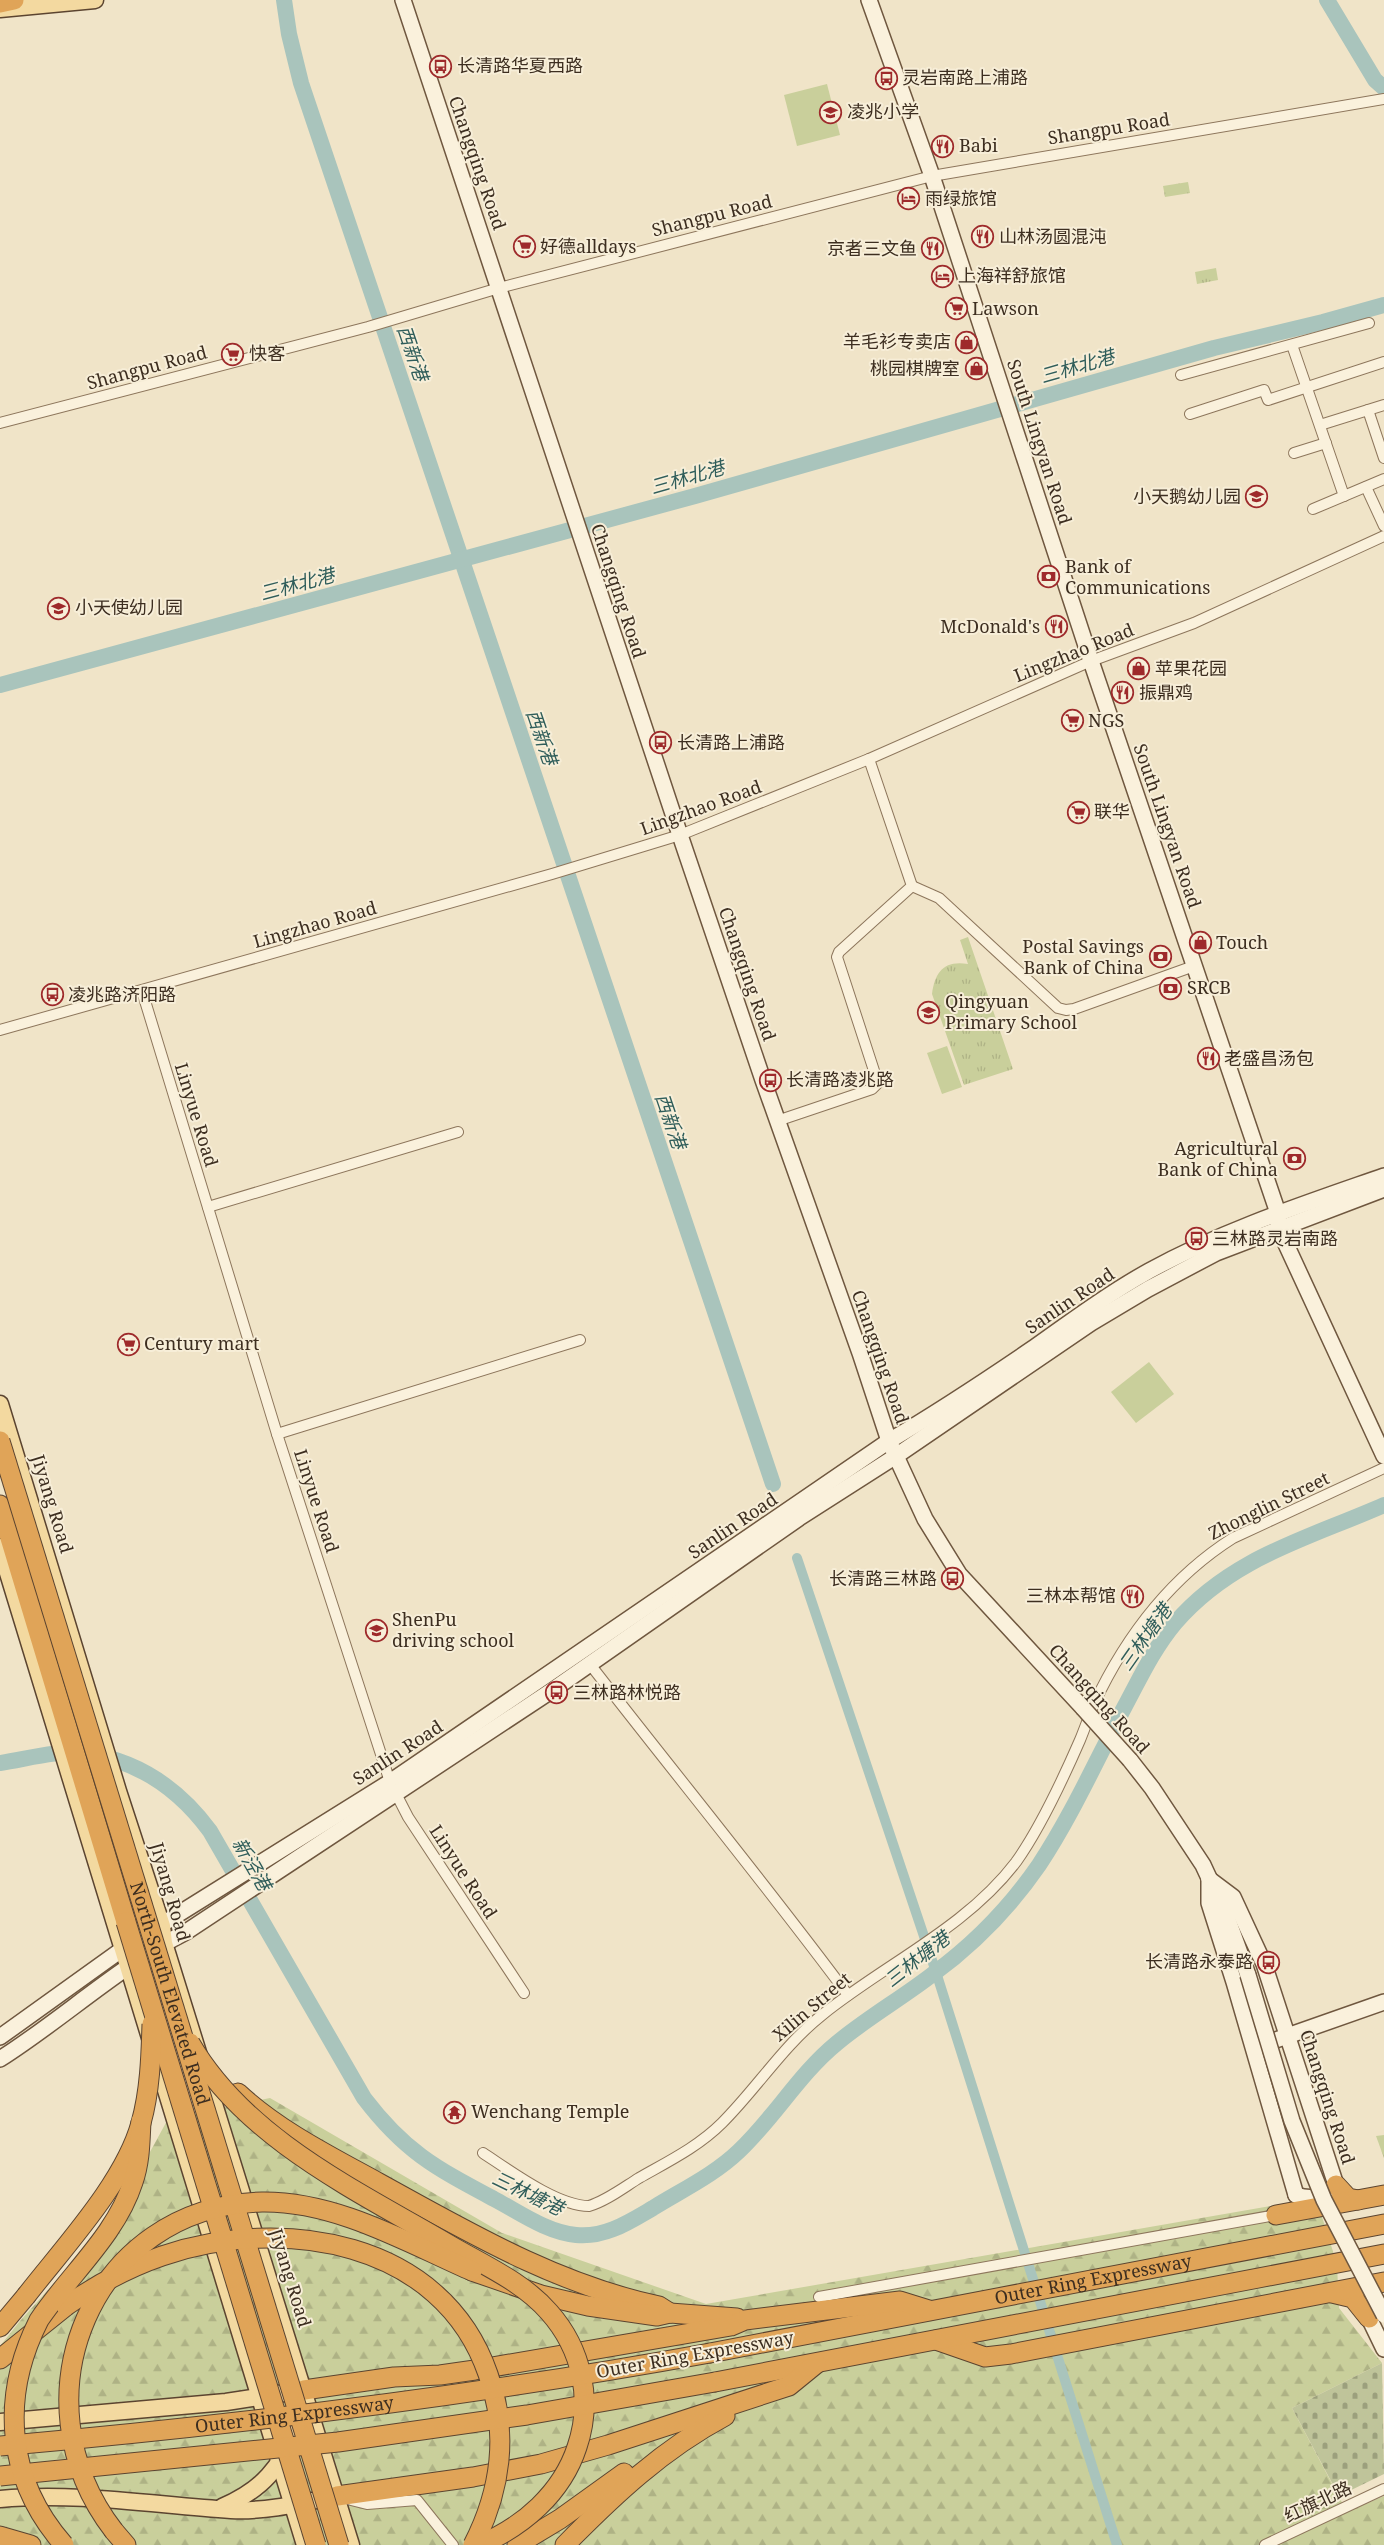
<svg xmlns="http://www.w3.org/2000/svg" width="1384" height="2545" font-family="'Noto Serif','Noto Sans SC',serif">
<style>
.grass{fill:#c9cf9b}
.forest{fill:url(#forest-firs)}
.cemetery{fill:url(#cemetery-stones)}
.park{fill:url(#park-tufts)}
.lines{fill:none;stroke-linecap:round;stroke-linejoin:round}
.canal{stroke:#a9c4bc;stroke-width:10}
.river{stroke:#a9c4bc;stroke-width:16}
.street-casing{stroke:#8d765c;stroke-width:12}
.secondary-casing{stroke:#6f573f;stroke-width:18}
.primary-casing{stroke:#5b4430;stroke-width:19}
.highway-casing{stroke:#5b4430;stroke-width:21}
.street{stroke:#faf1dc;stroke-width:10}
.secondary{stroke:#faf1dc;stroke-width:15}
.primary{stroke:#f3d9a0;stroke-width:16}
.highway{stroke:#e0a458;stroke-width:19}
.secondary-bridge-casing{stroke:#6f573f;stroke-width:18;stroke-linecap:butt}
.highway-bridge-casing{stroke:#5b4430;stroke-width:21;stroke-linecap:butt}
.secondary-bridge{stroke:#faf1dc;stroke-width:15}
.highway-bridge{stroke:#e0a458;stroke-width:19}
.labels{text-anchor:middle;stroke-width:4;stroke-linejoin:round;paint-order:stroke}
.poi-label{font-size:18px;fill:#3d2e20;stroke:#f7eed8;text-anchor:start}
.street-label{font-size:18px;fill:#3d2e20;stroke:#f7eed8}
.water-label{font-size:19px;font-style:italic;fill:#2f5d5a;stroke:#f7eed8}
</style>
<defs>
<pattern id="forest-firs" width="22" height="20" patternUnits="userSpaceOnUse" patternTransform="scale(1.25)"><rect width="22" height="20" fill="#c9cf9b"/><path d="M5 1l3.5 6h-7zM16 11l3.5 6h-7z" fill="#aeb285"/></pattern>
<pattern id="cemetery-stones" width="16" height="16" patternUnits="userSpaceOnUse" patternTransform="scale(1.25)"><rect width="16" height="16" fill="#bfc49a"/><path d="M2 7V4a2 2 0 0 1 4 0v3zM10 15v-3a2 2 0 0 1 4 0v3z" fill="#9ca07d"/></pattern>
<pattern id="park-tufts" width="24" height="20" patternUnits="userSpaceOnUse" patternTransform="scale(1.25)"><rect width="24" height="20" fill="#c9cf9b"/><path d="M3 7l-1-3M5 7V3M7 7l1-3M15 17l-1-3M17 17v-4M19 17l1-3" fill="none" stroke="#aeb285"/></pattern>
</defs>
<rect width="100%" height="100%" fill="#f0e4c8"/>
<g class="grass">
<polygon points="827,84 840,135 797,146 784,95"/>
<polygon points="947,1046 962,1087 942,1094 927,1053"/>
<polygon points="1149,1362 1174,1394 1136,1423 1111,1392"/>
</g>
<g class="forest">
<polygon points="270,2098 502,2233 706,2304 1316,2198 1337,2264 1339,2308 1382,2363 1292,2408 1347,2512 1384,2496 1384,2545 0,2545 0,2346 20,2321 116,2214 168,2119"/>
<polygon points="1384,2135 1384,2158 1376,2136"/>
</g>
<polygon class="cemetery" points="1382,2363 1384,2474 1339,2496 1292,2408"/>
<g class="park">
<polygon points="1188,182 1190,193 1165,197 1163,186"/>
<polygon points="1216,268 1218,280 1197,284 1195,272"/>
<path d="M968,937L1013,1069L964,1085L932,994C935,972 944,960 968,964L960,940Z"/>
</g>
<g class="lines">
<polyline class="canal" points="797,1558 936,1972 1117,2545"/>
<g class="river">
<polyline points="284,0 289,34 301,83 773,1484"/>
<polyline points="1327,0 1375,80 1384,88"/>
<polyline points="0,685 695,496 1214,348 1323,322 1384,305"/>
<path d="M0,1763C27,1759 57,1750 84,1753C137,1760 179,1789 210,1831L364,2098C405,2152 436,2168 494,2199C519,2212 546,2232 576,2235C605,2238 629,2222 653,2208C682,2190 714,2175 739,2151C775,2117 799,2074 837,2043C867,2018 902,1998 933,1974C974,1944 1010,1907 1039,1865C1072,1815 1097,1759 1125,1706C1140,1678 1154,1648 1175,1623C1232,1557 1307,1539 1384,1505"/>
</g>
<defs>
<g id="street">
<polyline points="1292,345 1344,496"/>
<polyline points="1181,375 1369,323"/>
<polyline points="1368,410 1384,458"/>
<polyline points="1190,414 1264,390 1268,400 1384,362"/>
<polyline points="0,423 368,327 499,288 932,176 1384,99"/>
<polyline points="1320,425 1384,405"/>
<polyline points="1294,453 1326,443"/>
<polyline points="1366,487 1384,526"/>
<polyline points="1313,509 1384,479"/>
<polyline points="912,886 939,898 1058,1008 1066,1010 1074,1009 1194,966"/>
<polyline points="142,991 277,1434 390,1782 408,1817 524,1993"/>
<polyline points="0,1030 552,874 680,835 869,759 1091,661 1194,623 1384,536"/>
<polyline points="777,1121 872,1089 878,1083 837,957 839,952 912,886 869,759"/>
<polyline points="208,1207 458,1132"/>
<polyline points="277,1434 580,1340"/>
<path d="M589,1663C675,1774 764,1882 848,1995"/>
<path d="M483,2153C509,2170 557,2206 589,2206C606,2201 623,2188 639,2178C667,2162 698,2147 722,2123C757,2088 783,2046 822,2015C885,1964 966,1928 1016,1862C1041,1827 1063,1779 1080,1740C1085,1728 1089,1716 1094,1704C1125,1638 1170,1578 1233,1538L1384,1468"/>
<polyline points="819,2297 1276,2215"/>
<polyline points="347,2499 367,2504 417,2500 453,2545"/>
<polyline points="1265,2545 1384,2489"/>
</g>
<g id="secondary">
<polyline points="403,0 680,835 763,1080 860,1353 889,1441 925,1519 959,1574 1083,1708"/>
<polyline points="869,0 932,176 1091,661 1278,1213 1279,1229 1384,1456"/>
<polyline points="1130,1760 1152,1788 1203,1865 1227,1917 1248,1975"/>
<path d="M1209,1879L1233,1897L1264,1964L1336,2185C1328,2198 1310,2200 1296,2195"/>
<polyline points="1209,1879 1209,1903 1234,1982 1296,2195"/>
<path d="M0,2037L124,1948L390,1782L889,1441C938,1412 985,1381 1032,1349C1070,1322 1108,1294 1149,1271C1224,1230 1304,1204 1384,1176"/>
<polyline points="1256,2047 1384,2002"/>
<path d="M0,2059C63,2019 119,1966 186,1932L554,1689L799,1518L896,1456L1091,1323L1148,1289L1216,1253L1384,1189"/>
<polyline points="1372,2307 1369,2318 1384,2349"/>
</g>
<g id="primary">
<polyline points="0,9 95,0"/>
<polyline points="0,1404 118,1791 162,1926 164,1943 351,2545"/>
<polyline points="0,1547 305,2545"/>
<polyline points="0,2422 226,2402 304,2390"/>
<path d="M0,2499C77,2492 154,2505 231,2510C266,2512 302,2503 336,2496"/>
<path d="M222,2507C273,2485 280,2461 306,2415"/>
</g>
<g id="highway">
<polyline points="0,3 14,0"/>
<polyline points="0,1505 126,1922"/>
<path d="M238,2093C279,2131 330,2156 379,2183C468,2232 558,2285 659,2306L670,2313"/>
<polyline points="1336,2185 1348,2198 1358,2200"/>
<polyline points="1276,2215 1384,2195"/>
<polyline points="472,2271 541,2295 588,2306 657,2316 670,2313 737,2318"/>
<polyline points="1332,2293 1353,2298 1369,2318"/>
<polyline points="0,2327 26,2296"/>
<polyline points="936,2340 985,2357 1011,2354 1384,2282"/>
<path id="s1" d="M710,2353L1384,2224"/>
<polyline points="0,2359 66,2306"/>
<polyline points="715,2382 1384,2254"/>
<polyline points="304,2390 394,2377 440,2375 475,2370 731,2326 745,2320 900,2301 929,2310"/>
<polyline points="337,2496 473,2477 541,2464 608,2445 789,2386 816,2364"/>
<polyline points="114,2531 126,2545"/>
<polyline points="0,2536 31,2545"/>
<polyline points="517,2545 560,2519 624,2473"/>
<path d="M565,2545C614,2495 663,2449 725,2416"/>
</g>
</defs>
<use href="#street" class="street-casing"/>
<use href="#secondary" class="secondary-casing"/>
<use href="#primary" class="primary-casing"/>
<use href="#highway" class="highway-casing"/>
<use href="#street" class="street"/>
<use href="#secondary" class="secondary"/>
<use href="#primary" class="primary"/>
<use href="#highway" class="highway"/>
<defs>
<g id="secondary-bridge">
<polyline points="1083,1708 1130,1760"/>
<polyline points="1248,1975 1292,2121 1324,2200 1384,2315"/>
</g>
<g id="highway-bridge">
<path id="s2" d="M0,1441L339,2545"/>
<polyline points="126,1922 316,2545"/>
<path d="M190,2043C246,2140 360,2192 453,2247C486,2266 524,2283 549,2312C582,2349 593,2400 577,2447C562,2493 523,2527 479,2545"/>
<path d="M26,2296C64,2247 125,2182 141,2123C150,2091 151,2057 152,2024"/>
<path d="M66,2306C96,2285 127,2268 162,2256C282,2215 442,2240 488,2374C509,2432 501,2491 473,2545"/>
<path id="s3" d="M0,2446C238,2425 474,2396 710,2353"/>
<polyline points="0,2476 338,2442 527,2415 715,2382"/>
<path d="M114,2531C12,2399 92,2206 262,2202C336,2201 406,2242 472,2271"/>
<path d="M64,2545C6,2479 0,2397 39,2320C70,2274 116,2235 133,2182C140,2162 140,2142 141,2121"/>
</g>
</defs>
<use href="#secondary-bridge" class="secondary-bridge-casing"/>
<use href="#highway-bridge" class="highway-bridge-casing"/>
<use href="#secondary-bridge" class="secondary-bridge"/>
<use href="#highway-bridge" class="highway-bridge"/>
</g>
<defs>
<symbol id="bus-ring" viewBox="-11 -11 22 22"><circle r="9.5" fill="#f7eed8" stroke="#9e2a2b" stroke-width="1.5"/><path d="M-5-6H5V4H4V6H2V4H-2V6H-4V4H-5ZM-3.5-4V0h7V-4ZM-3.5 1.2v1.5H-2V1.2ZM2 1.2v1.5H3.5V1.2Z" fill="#9e2a2b"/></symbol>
<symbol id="school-ring" viewBox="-11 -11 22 22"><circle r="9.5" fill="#f7eed8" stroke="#9e2a2b" stroke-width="1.5"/><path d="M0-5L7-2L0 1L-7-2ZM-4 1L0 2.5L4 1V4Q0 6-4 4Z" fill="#9e2a2b"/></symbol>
<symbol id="restaurant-ring" viewBox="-11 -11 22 22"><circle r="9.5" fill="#f7eed8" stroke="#9e2a2b" stroke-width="1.5"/><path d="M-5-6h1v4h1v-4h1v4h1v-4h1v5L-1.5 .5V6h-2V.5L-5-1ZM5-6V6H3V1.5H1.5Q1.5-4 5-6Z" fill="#9e2a2b"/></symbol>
<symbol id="hotel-ring" viewBox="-11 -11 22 22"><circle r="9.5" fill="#f7eed8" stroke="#9e2a2b" stroke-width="1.5"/><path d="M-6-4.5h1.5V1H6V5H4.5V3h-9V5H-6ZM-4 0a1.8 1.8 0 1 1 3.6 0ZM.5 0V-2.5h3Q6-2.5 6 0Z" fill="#9e2a2b"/></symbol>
<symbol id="supermarket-ring" viewBox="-11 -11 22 22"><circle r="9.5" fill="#f7eed8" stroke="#9e2a2b" stroke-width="1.5"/><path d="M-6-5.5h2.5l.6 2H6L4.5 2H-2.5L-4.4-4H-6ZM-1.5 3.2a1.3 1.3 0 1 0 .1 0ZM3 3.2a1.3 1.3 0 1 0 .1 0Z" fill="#9e2a2b"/></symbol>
<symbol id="shop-ring" viewBox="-11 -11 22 22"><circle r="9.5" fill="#f7eed8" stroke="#9e2a2b" stroke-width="1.5"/><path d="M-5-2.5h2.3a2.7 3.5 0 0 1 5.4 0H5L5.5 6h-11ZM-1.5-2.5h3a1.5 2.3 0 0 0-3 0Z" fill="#9e2a2b"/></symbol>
<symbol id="bank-ring" viewBox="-11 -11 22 22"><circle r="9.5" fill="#f7eed8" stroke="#9e2a2b" stroke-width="1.5"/><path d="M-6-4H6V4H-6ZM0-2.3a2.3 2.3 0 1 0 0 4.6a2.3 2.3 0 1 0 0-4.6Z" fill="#9e2a2b"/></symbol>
<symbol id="temple-ring" viewBox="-11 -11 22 22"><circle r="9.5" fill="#f7eed8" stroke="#9e2a2b" stroke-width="1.5"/><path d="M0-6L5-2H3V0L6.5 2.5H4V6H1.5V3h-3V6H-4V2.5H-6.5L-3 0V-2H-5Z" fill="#9e2a2b"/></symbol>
</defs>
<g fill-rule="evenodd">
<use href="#bus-ring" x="428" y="54" width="25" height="25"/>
<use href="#bus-ring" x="874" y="66" width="25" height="25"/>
<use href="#school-ring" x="818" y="100" width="25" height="25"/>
<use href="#restaurant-ring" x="930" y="134" width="25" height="25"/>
<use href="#hotel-ring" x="896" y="186" width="25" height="25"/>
<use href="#restaurant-ring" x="970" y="224" width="25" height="25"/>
<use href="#supermarket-ring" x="512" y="234" width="25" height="25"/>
<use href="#restaurant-ring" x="920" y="236" width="25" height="25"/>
<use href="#hotel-ring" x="930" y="264" width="25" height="25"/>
<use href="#supermarket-ring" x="944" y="296" width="25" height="25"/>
<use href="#shop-ring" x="954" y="330" width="25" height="25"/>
<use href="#supermarket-ring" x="220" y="342" width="25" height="25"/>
<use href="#shop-ring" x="964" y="356" width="25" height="25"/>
<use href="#school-ring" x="1244" y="484" width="25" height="25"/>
<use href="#bank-ring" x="1036" y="564" width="25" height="25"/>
<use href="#school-ring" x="46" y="596" width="25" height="25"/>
<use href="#restaurant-ring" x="1044" y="614" width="25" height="25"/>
<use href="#shop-ring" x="1126" y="656" width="25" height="25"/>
<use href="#restaurant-ring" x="1110" y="680" width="25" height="25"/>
<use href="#supermarket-ring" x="1060" y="708" width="25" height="25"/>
<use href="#bus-ring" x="648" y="730" width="25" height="25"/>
<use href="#supermarket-ring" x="1066" y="800" width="25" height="25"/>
<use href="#shop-ring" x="1188" y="930" width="25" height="25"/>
<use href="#bank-ring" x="1148" y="944" width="25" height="25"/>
<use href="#bank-ring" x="1158" y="976" width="25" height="25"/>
<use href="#bus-ring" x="40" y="982" width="25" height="25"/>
<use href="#school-ring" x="916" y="1000" width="25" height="25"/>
<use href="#restaurant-ring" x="1196" y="1046" width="25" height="25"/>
<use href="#bus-ring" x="758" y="1068" width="25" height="25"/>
<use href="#bank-ring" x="1282" y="1146" width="25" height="25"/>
<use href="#bus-ring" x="1184" y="1226" width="25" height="25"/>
<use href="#supermarket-ring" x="116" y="1332" width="25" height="25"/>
<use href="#bus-ring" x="940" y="1566" width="25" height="25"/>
<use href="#restaurant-ring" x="1120" y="1584" width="25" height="25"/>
<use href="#school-ring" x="364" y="1618" width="25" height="25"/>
<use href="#bus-ring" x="544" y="1680" width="25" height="25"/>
<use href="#bus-ring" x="1256" y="1950" width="25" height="25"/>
<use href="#temple-ring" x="442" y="2100" width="25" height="25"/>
</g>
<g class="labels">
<g class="poi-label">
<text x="457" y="72">长清路华夏西路</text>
<text x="902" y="84">灵岩南路上浦路</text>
<text x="847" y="118">凌兆小学</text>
<text x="959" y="152">Babi</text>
<text x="925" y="205">雨绿旅馆</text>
<text x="999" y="243">山林汤圆混沌</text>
<text x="540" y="253">好德alldays</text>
<text x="917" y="255" text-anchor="end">京者三文鱼</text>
<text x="958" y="282">上海祥舒旅馆</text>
<text x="972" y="315">Lawson</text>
<text x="951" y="348" text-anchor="end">羊毛衫专卖店</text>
<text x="249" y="360">快客</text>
<text x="960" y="375" text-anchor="end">桃园棋牌室</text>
<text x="1241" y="503" text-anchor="end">小天鹅幼儿园</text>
<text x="1065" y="573">Bank of<tspan x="1065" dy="21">Communications</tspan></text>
<text x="75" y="614">小天使幼儿园</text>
<text x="1040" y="633" text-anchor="end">McDonald's</text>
<text x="1155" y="675">苹果花园</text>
<text x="1139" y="699">振鼎鸡</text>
<text x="1088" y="727">NGS</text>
<text x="677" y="749">长清路上浦路</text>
<text x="1094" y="818">联华</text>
<text x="1216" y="949">Touch</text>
<text x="1144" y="953" text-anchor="end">Postal Savings<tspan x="1144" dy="21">Bank of China</tspan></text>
<text x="1187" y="994">SRCB</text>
<text x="68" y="1001">凌兆路济阳路</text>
<text x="945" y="1008">Qingyuan<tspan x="945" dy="21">Primary School</tspan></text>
<text x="1224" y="1065">老盛昌汤包</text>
<text x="786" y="1086">长清路凌兆路</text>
<text x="1278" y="1155" text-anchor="end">Agricultural<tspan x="1278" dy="21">Bank of China</tspan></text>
<text x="1212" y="1245">三林路灵岩南路</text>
<text x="144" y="1350">Century mart</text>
<text x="937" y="1585" text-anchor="end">长清路三林路</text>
<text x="1116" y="1602" text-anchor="end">三林本帮馆</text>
<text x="392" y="1626">ShenPu<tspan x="392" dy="21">driving school</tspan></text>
<text x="573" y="1699">三林路林悦路</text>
<text x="1253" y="1968" text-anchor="end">长清路永泰路</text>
<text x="471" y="2118">Wenchang Temple</text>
</g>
<g class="street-label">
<text transform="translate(1109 129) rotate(-9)" y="6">Shangpu Road</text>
<text transform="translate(477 163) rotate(71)" y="6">Changqing Road</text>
<text transform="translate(712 216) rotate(-14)" y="6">Shangpu Road</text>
<text transform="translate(147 368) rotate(-15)" y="6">Shangpu Road</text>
<text transform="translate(1039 442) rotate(72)" y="6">South Lingyan Road</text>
<text transform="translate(618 591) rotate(72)" y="6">Changqing Road</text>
<text transform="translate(1074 653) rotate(-22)" y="6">Lingzhao Road</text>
<text transform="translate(701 808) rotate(-20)" y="6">Lingzhao Road</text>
<text transform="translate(1167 826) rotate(71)" y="6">South Lingyan Road</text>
<text transform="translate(315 925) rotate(-16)" y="6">Lingzhao Road</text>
<text transform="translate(747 974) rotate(71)" y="6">Changqing Road</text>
<text transform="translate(196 1115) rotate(73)" y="6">Linyue Road</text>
<text transform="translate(1070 1301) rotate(-34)" y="6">Sanlin Road</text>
<text transform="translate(880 1357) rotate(71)" y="6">Changqing Road</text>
<text transform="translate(316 1501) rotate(72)" y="6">Linyue Road</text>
<text transform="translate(52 1504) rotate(73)" y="6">Jiyang Road</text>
<text transform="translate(1269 1506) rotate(-26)" y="6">Zhonglin Street</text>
<text transform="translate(733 1526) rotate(-34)" y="6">Sanlin Road</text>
<text transform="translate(1099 1699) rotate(48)" y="6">Changqing Road</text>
<text transform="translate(398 1753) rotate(-33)" y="6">Sanlin Road</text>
<text transform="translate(463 1872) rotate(57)" y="6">Linyue Road</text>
<text transform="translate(170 1892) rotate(74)" y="6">Jiyang Road</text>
<text dy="6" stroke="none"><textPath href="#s2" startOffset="578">North-South Elevated Road</textPath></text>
<text transform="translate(812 2007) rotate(-40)" y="6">Xilin Street</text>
<text transform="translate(1327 2097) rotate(72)" y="6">Changqing Road</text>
<text transform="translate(290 2278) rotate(73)" y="6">Jiyang Road</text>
<text dy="6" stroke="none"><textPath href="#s1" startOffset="390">Outer Ring Expressway</textPath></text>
<text transform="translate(695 2355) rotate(-10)" y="6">Outer Ring Expressway</text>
<text dy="6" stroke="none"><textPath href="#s3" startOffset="296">Outer Ring Expressway</textPath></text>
<text transform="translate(1318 2502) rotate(-25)" y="6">红旗北路</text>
</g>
<g class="water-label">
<text transform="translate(413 353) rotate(71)" y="7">西新港</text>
<text transform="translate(1077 366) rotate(-16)" y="7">三林北港</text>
<text transform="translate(687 477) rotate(-16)" y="7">三林北港</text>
<text transform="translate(297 584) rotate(-15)" y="7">三林北港</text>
<text transform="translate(542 737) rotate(71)" y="7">西新港</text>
<text transform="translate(671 1121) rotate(71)" y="7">西新港</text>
<text transform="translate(1145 1637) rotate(-55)" y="7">三林塘港</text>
<text transform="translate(252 1864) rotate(60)" y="7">新泾港</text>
<text transform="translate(917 1959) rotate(-38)" y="7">三林塘港</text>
<text transform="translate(528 2193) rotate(26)" y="7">三林塘港</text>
</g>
</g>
</svg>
